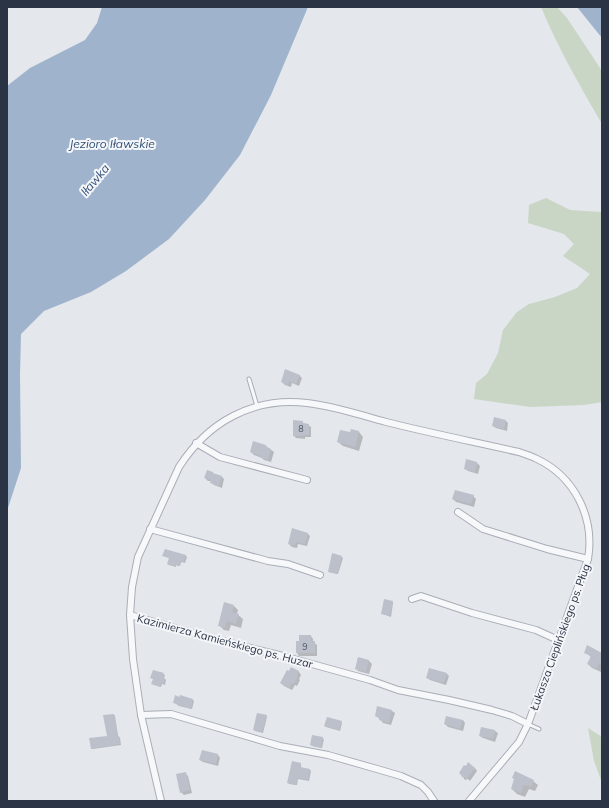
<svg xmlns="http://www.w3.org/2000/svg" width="609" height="808" font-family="Mulish,sans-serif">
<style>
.green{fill:#c9d6c5}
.water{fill:#9fb4cc}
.shadow{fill:#0003}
.building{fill:#bbc0ca}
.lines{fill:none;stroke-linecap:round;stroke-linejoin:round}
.service-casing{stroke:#a9aeb7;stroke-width:5}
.minor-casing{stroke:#a9aeb7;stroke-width:8}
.service{stroke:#f7f8fa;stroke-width:3}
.minor{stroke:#f7f8fa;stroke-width:6}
.labels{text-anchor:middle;stroke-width:4;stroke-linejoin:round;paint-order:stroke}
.number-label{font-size:9px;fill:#4f5766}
.street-label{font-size:11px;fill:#2b3445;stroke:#f4f6f9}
.water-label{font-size:12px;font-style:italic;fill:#34527a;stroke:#f4f6f9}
</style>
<rect width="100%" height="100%" fill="#e4e7ec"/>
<g class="green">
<path d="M541,7H557L567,18L602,71V124C580,86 558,48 541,7Z"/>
<polygon points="546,198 570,210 602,212 602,402 584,405 530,407 474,399 476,383 487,374 498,353 503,330 517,312 529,304 555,297 577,288 590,274 563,256 574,244 564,234 528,223 529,205"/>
<polygon points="588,728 602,737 602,783 594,761"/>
</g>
<g class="water">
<polygon points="102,7 308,7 271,95 240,155 205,200 169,239 126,271 91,292 44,311 21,334 20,374 21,468 7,511 7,86 30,68 85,40 97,23"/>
<polygon points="577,7 602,7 602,38"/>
</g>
<g class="shadow">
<polygon points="299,375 302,378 299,386 292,383 291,387 285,385 282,382"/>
<polygon points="506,421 508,423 507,431 496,428 493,426"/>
<polygon points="302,422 306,425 308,425 311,427 311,437 305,437 305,439 296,438 294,436"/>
<polygon points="352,430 359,432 363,437 359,451 343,446 338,442 351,434"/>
<polygon points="266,446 274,452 271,462 264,460 262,458 254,455 251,452"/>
<polygon points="477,463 480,466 478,474 468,471 465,469"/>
<polygon points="213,473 215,475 222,477 224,479 222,488 214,485 211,482 211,481 208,481 205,478"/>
<polygon points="473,496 476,499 474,507 456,502 453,499"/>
<polygon points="307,533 310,536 307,546 298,544 297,548 292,547 289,544"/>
<polygon points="164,556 186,556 187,557 185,563 181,562 180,566 176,565 176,567 169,565 168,564 170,558"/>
<polygon points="342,557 343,558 338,574 330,572"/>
<polygon points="392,602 393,603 391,617 383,614 382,613"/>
<polygon points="234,606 238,610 237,614 243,619 241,628 231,625 229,631 224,630 219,625"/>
<polygon points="311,636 313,639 313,642 317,645 317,656 299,656 297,653"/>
<polygon points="585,652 602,654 602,669 601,672 592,668 588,664 591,657"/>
<polygon points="358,658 369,661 372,664 369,674 358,671 356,668"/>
<polygon points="291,668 299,672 301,675 299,679 300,680 297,686 295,685 292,690 284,686 281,683"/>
<polygon points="153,671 165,675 164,678 166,680 165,685 162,684 161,687 153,684 154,679"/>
<polygon points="446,673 449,676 446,685 430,680 427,678"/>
<polygon points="193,700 194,701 192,709 179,706 175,703"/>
<polygon points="392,711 395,713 391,725 383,723 380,719 376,716"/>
<polygon points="114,715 115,716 118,736 120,738 121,745 93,749 92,748 108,736"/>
<polygon points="266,716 267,717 263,733 255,731 254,730"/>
<polygon points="463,720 465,723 463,731 448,727 445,724"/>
<polygon points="341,722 342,723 340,731 326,727 325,726"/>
<polygon points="495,731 498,733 495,742 483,738 480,736"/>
<polygon points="322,738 324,739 322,748 312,746 311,745"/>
<polygon points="218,755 220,758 218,766 203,762 200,760"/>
<polygon points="300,764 301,765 301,768 310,770 311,771 309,781 298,779 297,785 289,784 288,782"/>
<polygon points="475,768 477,771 470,781 468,779 465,780 463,777"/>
<polygon points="185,773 188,776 192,793 184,795 181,792"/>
<polygon points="533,781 538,785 535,791 529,789 525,797 517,794 512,789"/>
</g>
<g class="building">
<polygon points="285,369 300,375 296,384 289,381 288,385 281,382"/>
<polygon points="494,417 506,420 504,429 492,426"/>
<polygon points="293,420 303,421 303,423 309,424 309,435 303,435 302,436 293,436"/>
<polygon points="351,429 359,431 355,447 337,442 340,430 350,432"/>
<polygon points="253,441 266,445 266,447 271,449 268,460 260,457 261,456 250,452"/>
<polygon points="466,459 477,462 475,472 464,469"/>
<polygon points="207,470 213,472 213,473 222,476 219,486 210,483 211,480 204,478"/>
<polygon points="455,490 474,495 471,504 452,499"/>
<polygon points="292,528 308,533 305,544 296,542 295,546 288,544"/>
<polygon points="165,549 186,555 184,562 180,561 179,566 175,565 175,566 167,564 169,558 162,556"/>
<polygon points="332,553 342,556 337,574 328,572"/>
<polygon points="384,599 393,601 390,616 381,614"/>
<polygon points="224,602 234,605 232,612 239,614 236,624 227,621 225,628 218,626"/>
<polygon points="299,635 311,635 311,641 315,641 315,653 296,653 296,641 299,641"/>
<polygon points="587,645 602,653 602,664 599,663 596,669 587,664 591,656 584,653"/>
<polygon points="358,657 369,660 366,672 355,669"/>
<polygon points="291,667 299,671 297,675 298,676 294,684 292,683 289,688 280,683 287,670 289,671"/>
<polygon points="429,668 447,673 444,683 426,678"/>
<polygon points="153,670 164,673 163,676 165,679 164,684 161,683 160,687 151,684 153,679 150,678"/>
<polygon points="175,695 179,697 180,695 193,699 191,709 177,705 177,704 173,703"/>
<polygon points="377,706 392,710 389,723 379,720 379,718 375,716"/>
<polygon points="257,713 267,715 262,732 253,730"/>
<polygon points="114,714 118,736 119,736 120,744 91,749 89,738 107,736 103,715"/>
<polygon points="446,716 463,720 460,729 444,724"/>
<polygon points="327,717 342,721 339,730 324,726"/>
<polygon points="481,727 495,730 493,739 479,736"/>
<polygon points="312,735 323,737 321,748 310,745"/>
<polygon points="202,750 218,754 216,764 199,760"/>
<polygon points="292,761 301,763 300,767 310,769 308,780 298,778 296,785 287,783"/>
<polygon points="468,762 475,768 467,779 464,777 462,777 461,775 459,773 464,765 466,766"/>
<polygon points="515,771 534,780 531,787 524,785 521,793 511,789 514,779 512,778"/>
<polygon points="186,772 190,790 180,793 176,774"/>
</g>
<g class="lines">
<defs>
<g id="service">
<polyline points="249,379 257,406"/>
<polyline points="528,724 539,729"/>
</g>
<g id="minor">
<polyline points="196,443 220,457 307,480"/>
<polyline points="458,512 483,529 547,549 588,559"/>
<polyline points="150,529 268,561 288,564 320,575"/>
<polyline points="412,599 421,596 472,613 536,630 558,640"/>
<polyline points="130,615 210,638 283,656 370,680 398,690 449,700 492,710 512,716 528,724"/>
<polyline points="141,715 171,714 280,746 328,755 377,769 401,776 421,785 428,792 434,801"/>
<path d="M161,801L141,715L133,659L130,615L132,587L138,557L179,467C208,422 252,397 307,403C334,406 360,415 386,422C430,433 475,442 519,452C525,454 531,456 537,459C575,477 595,518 588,559L528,724L519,742L469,801"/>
</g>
</defs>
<use href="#service" class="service-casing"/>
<use href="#minor" class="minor-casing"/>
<use href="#service" class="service"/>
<use href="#minor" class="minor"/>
</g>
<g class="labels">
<g class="number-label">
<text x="301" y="432">8</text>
<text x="305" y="650">9</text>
</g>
<g class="street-label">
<text transform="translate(560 637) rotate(-70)" y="4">Łukasza Cieplińskiego ps. Pług</text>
<text transform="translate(225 641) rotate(15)" y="4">Kazimierza Kamieńskiego ps. Huzar</text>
</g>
<g class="water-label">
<text x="112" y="148">Jezioro Iławskie</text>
<text transform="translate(95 180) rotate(-50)" y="4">Iławka</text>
</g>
</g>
<rect width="609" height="808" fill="none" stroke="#2b3445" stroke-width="16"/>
</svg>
